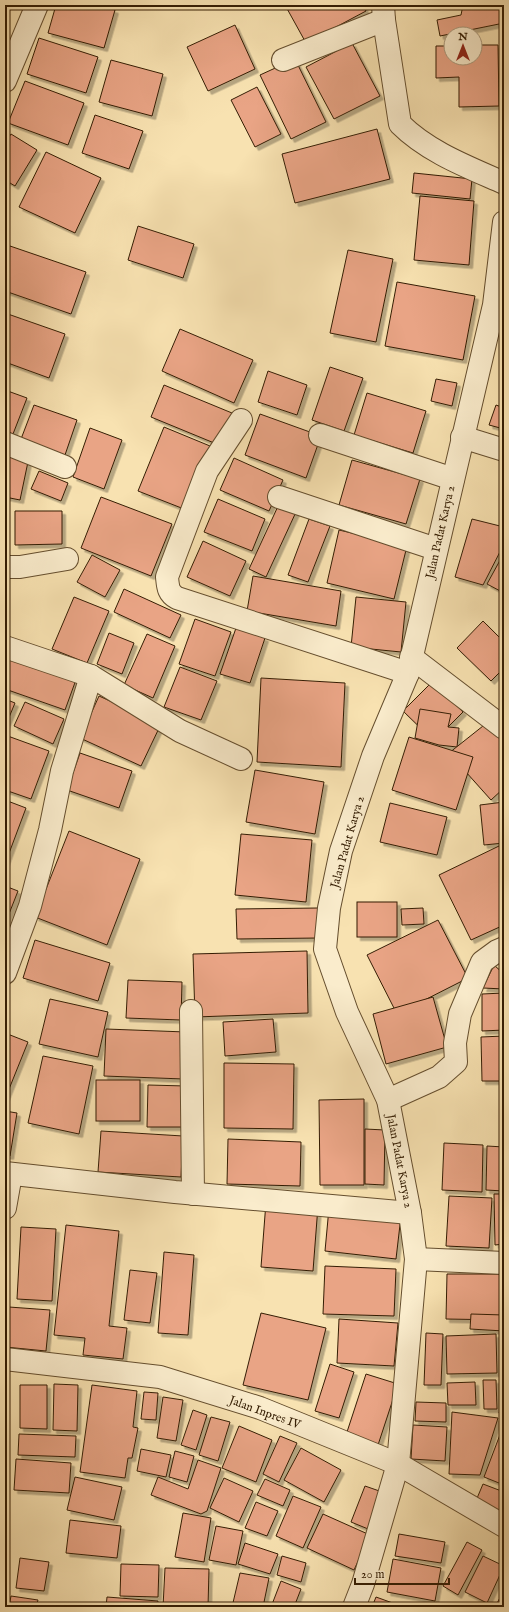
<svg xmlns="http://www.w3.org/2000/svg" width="509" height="1612" font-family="'IM FELL English',serif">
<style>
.building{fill:#e9a485;stroke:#341d03;filter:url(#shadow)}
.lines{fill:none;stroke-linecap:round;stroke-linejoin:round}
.minor-casing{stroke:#654e2e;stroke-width:24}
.minor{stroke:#faeccc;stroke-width:22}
.labels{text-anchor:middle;stroke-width:3;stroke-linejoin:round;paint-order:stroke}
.street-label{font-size:12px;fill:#341d03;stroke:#faeccc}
</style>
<defs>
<filter id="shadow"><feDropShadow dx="3.5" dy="3.5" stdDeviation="0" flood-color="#0004"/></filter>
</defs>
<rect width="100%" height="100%" fill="#f8e2b1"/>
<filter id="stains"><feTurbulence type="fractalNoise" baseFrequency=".005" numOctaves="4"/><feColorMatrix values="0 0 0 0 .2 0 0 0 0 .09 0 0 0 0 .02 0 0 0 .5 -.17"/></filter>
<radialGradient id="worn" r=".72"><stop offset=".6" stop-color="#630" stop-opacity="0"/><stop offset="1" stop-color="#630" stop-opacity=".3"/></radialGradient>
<g class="building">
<polygon points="56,5 99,5 115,10 104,48 48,33"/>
<polygon points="285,5 363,5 366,11 306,43"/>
<polygon points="463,5 504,5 504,23 440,36 437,20 461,15"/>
<polygon points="235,25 255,69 208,91 187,47"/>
<polygon points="39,38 98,57 86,93 27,74"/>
<polygon points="352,43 380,96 334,119 306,67"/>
<polygon points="475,45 498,45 499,106 459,107 459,77 436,78 436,46 451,46 451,58 475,58"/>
<polygon points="295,59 326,122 291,139 260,75"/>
<polygon points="111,60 163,74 152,116 99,102"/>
<polygon points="25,81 84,103 68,145 8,123"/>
<polygon points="257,87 281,134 255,147 231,100"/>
<polygon points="95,115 143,131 129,169 82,153"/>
<polygon points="377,129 390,179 295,203 282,154"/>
<polygon points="11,134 37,150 15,186 5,180 5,143"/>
<polygon points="46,152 101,178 75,233 19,207"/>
<polygon points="414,173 472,179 470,199 412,193"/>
<polygon points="420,196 474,201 469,265 414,260"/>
<polygon points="138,226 194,244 183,278 128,260"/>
<polygon points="10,246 86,272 71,314 5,291 5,260"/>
<polygon points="348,250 393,259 376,342 330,333"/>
<polygon points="397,282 475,296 463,360 385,346"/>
<polygon points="5,313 65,334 49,378 5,362"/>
<polygon points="180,329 253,360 234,403 162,371"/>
<polygon points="330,367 363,378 344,431 312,420"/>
<polygon points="268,371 307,385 297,415 258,402"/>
<polygon points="436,379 457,383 452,406 431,401"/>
<polygon points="164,385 232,413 219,445 151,417"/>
<polygon points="5,390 27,398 13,434 5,431"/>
<polygon points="367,393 426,411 413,453 354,435"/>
<polygon points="34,405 77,420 65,455 21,439"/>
<polygon points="496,405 504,408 504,429 489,425"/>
<polygon points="260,414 321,436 306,478 245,455"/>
<polygon points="164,427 210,446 184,509 138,491"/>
<polygon points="90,428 122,440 104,489 73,477"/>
<polygon points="5,453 29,457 20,500 5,497"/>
<polygon points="234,458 283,480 269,511 220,490"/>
<polygon points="352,460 420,479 406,524 339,505"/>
<polygon points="39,471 68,483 61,501 31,489"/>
<polygon points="101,497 172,524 151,576 81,548"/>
<polygon points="218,499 265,519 252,551 204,532"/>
<polygon points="279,504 296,512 266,577 249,569"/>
<polygon points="15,511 62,511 62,544 15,545"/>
<polygon points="309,519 330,526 308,582 288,575"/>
<polygon points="472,519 504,527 504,544 483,585 455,577"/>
<polygon points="339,530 407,546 394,599 327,583"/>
<polygon points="203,541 246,561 230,596 187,577"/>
<polygon points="504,553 504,593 487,584"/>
<polygon points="92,555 120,570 105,597 77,582"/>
<polygon points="253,576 341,591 336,626 247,611"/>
<polygon points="124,589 181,615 170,638 114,612"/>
<polygon points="74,597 109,611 87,663 52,649"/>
<polygon points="356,597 406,602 401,652 351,647"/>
<polygon points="195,619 231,632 215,676 179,664"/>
<polygon points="483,621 504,642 504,668 491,681 457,648"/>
<polygon points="236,628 265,638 250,683 220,674"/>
<polygon points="109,633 134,643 122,674 97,664"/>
<polygon points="147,634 175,646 153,698 124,685"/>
<polygon points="5,652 77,677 65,710 5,689"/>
<polygon points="180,667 217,681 201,720 164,707"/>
<polygon points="261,678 345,683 341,767 257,762"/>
<polygon points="432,682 463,712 434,741 403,711"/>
<polygon points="99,696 161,724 141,766 80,738"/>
<polygon points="5,699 15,703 5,727"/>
<polygon points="25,702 64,719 53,744 14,726"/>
<polygon points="420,709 451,714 448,727 459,728 457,747 439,745 415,738"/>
<polygon points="488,722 504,738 504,761 502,762 504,764 504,788 491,800 449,753"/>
<polygon points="5,735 49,751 31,799 5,790"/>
<polygon points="409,737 473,757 456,810 392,790"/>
<polygon points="80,753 132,771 119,808 67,790"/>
<polygon points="255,770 324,782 315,834 246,822"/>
<polygon points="5,800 26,808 5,864"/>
<polygon points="504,802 504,843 484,845 480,805"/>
<polygon points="390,803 447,817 437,855 380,842"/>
<polygon points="69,831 140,859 107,945 35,917"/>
<polygon points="241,834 312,840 306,902 235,895"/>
<polygon points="499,846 504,856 504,925 471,940 439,875"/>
<polygon points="5,886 18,891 5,924"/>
<rect x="357" y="902" width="40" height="35"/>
<polygon points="318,908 318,938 237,939 236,909"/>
<polygon points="423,908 424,924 402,925 401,909"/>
<polygon points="438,920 468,978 397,1014 367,955"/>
<polygon points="35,940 110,963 98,1001 23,978"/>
<polygon points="307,951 308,1013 195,1017 193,954"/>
<polygon points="494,965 504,974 504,989 483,988"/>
<polygon points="128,980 182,982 181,1020 126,1018"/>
<polygon points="504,993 504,1030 482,1031 482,994"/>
<polygon points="433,997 447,1047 386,1064 373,1014"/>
<polygon points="50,999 108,1012 98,1057 39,1044"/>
<polygon points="273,1019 276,1052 225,1056 223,1022"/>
<polygon points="106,1029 186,1032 184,1079 104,1076"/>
<polygon points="5,1033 28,1042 5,1099"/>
<polygon points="504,1036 504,1081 482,1081 481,1037"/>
<polygon points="43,1056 93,1066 79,1134 28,1123"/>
<polygon points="224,1063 294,1064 293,1129 224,1128"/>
<rect x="96" y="1080" width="44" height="41"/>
<polygon points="148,1085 186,1086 185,1127 147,1127"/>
<polygon points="364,1099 364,1185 320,1185 319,1100"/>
<polygon points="5,1111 17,1113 10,1156 5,1155"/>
<polygon points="365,1129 385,1130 384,1185 365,1184"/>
<polygon points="101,1131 183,1136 181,1177 98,1172"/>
<polygon points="228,1139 301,1142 300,1186 227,1184"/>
<polygon points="444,1143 483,1145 482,1192 442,1190"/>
<polygon points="487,1146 504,1147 504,1191 486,1190"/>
<polygon points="494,1194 504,1194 504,1244 495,1245"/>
<polygon points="449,1196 492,1198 489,1248 446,1246"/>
<polygon points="266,1202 318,1206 313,1271 261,1267"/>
<polygon points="329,1208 401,1216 396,1259 325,1251"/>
<polygon points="66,1225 119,1231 109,1326 127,1328 123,1359 83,1355 85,1338 54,1335"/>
<polygon points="21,1227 56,1229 52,1301 17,1299"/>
<polygon points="164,1252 194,1255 188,1335 158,1333"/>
<polygon points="325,1266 396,1269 394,1316 323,1314"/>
<polygon points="130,1270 157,1273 150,1323 124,1320"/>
<polygon points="447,1274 504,1274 504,1320 446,1319"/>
<polygon points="9,1307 50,1310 46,1351 5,1347"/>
<polygon points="261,1313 326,1328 308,1400 243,1385"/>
<polygon points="471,1314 504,1315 504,1331 470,1329"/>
<polygon points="339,1319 398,1323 394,1366 337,1363"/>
<polygon points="426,1333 443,1334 441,1385 424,1385"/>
<polygon points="496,1334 497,1373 447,1374 446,1336"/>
<polygon points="330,1364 354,1372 339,1418 315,1411"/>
<polygon points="366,1374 398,1384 378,1445 346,1435"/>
<polygon points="483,1380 496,1380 497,1409 484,1409"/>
<polygon points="475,1382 476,1405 448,1405 447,1383"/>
<polygon points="54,1384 78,1385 77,1431 53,1430"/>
<polygon points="20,1385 47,1385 47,1429 20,1428"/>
<polygon points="92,1385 137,1391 133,1427 138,1428 132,1458 128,1458 125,1478 80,1472"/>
<polygon points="144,1392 158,1393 156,1420 141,1419"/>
<polygon points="163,1397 183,1400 176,1441 157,1438"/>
<polygon points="504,1397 504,1414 499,1413"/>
<polygon points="416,1402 446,1403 446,1422 415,1421"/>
<polygon points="193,1410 207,1415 196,1450 181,1445"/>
<polygon points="452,1412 498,1418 480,1475 449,1474"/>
<polygon points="211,1417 230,1422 218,1461 199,1455"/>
<polygon points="504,1424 504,1485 484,1477"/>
<polygon points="413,1425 447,1427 445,1461 411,1459"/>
<polygon points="239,1426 272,1440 256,1482 222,1468"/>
<polygon points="19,1434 76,1436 75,1457 18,1455"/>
<polygon points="280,1436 297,1443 279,1482 263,1474"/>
<polygon points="301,1448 341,1470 324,1502 284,1480"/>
<polygon points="141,1449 171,1455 166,1477 137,1471"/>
<polygon points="175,1451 194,1456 187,1482 169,1477"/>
<polygon points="16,1459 71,1463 69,1493 14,1490"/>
<polygon points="198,1460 221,1468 207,1511 201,1514 151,1495 158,1477 188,1489"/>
<polygon points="75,1477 122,1487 114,1520 67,1510"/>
<polygon points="224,1478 253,1491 239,1522 210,1508"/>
<polygon points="265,1479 290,1490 283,1506 257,1495"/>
<polygon points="483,1484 504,1492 504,1514 475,1503"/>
<polygon points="365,1486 388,1494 373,1531 351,1522"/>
<polygon points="293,1496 321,1507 303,1548 276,1536"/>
<polygon points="256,1502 278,1511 267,1536 245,1528"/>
<polygon points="183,1513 211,1518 204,1562 175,1557"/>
<polygon points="323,1514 370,1535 354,1570 307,1548"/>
<polygon points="70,1520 121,1526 117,1558 66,1553"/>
<polygon points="216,1526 243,1531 236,1565 209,1560"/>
<polygon points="399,1534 445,1542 441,1563 395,1556"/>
<polygon points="467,1542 482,1550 458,1595 443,1586"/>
<polygon points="245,1543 278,1554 270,1574 238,1564"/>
<polygon points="282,1556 306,1563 301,1582 277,1575"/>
<polygon points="483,1556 504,1566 487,1603 465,1592"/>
<polygon points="20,1558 49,1562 44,1591 16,1588"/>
<polygon points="393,1559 441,1568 435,1601 387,1592"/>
<polygon points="121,1564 159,1565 158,1597 120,1596"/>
<polygon points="165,1568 209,1569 208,1607 163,1607"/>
<polygon points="240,1573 269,1578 263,1607 232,1607"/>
<polygon points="281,1581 301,1589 294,1607 271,1607"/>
<polygon points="504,1590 504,1607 495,1607"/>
<polygon points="11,1596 38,1600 36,1607 9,1607"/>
<polygon points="107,1597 158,1601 157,1607 106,1607"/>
<polygon points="376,1597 401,1606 401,1607 372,1607"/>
</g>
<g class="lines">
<defs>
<g id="minor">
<path d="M383,5L384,20L400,124C428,152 468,167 504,183"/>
<polyline points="283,60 384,20"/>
<polyline points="5,81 37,5"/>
<path d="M241,420L207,471L167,577C168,587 168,593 177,598L408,673"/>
<polyline points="320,435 453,479"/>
<polyline points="462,437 504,450"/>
<polyline points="5,443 65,467"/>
<polyline points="279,497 436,549"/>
<polyline points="5,567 20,567 67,559"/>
<polyline points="5,647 91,676 180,731 241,759"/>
<polyline points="411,657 504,728"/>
<polyline points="5,973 30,906 50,830 62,771 91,676"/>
<polyline points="191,1011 193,1194"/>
<polyline points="388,1100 439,1077 456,1062 455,1043 460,1014 482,962 497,951 504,948"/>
<polyline points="5,1173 175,1192 410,1213"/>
<polyline points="5,1208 11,1174"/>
<polyline points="416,1259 504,1263"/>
<polyline points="5,1359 160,1377 260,1408 398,1464 504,1526"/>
<polyline points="354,1607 363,1584 398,1464 416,1259 410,1213 388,1100 347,1012 325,949 329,908 341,851 373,756 408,673 494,305 504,222"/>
</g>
</defs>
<use href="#minor" class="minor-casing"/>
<use href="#minor" class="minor"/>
</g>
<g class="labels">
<g class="street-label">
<text transform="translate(440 532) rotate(-77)" y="4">Jalan Padat Karya 2</text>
<text transform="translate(347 842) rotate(-74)" y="4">Jalan Padat Karya 2</text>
<text transform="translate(400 1161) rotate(79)" y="4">Jalan Padat Karya 2</text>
<text transform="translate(265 1412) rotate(20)" y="4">Jalan Inpres IV</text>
</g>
</g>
<rect width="509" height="1612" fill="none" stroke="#f8e2b1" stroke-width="20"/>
<rect x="6" y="6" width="497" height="1600" fill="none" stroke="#341d03" stroke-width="2"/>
<rect x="10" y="10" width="489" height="1592" fill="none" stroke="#341d03"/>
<g transform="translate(463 46)"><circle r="19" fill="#faeccc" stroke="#ab997c"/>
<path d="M0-3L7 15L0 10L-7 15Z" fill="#8f2418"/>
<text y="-6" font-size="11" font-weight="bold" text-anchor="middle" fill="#341d03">N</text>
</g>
<path d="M355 1578v6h94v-6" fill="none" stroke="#341d03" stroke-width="2"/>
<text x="361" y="1578" font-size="12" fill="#341d03" stroke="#faeccc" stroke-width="3" paint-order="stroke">20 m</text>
<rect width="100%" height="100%" filter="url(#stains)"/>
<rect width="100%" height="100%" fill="url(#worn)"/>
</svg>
